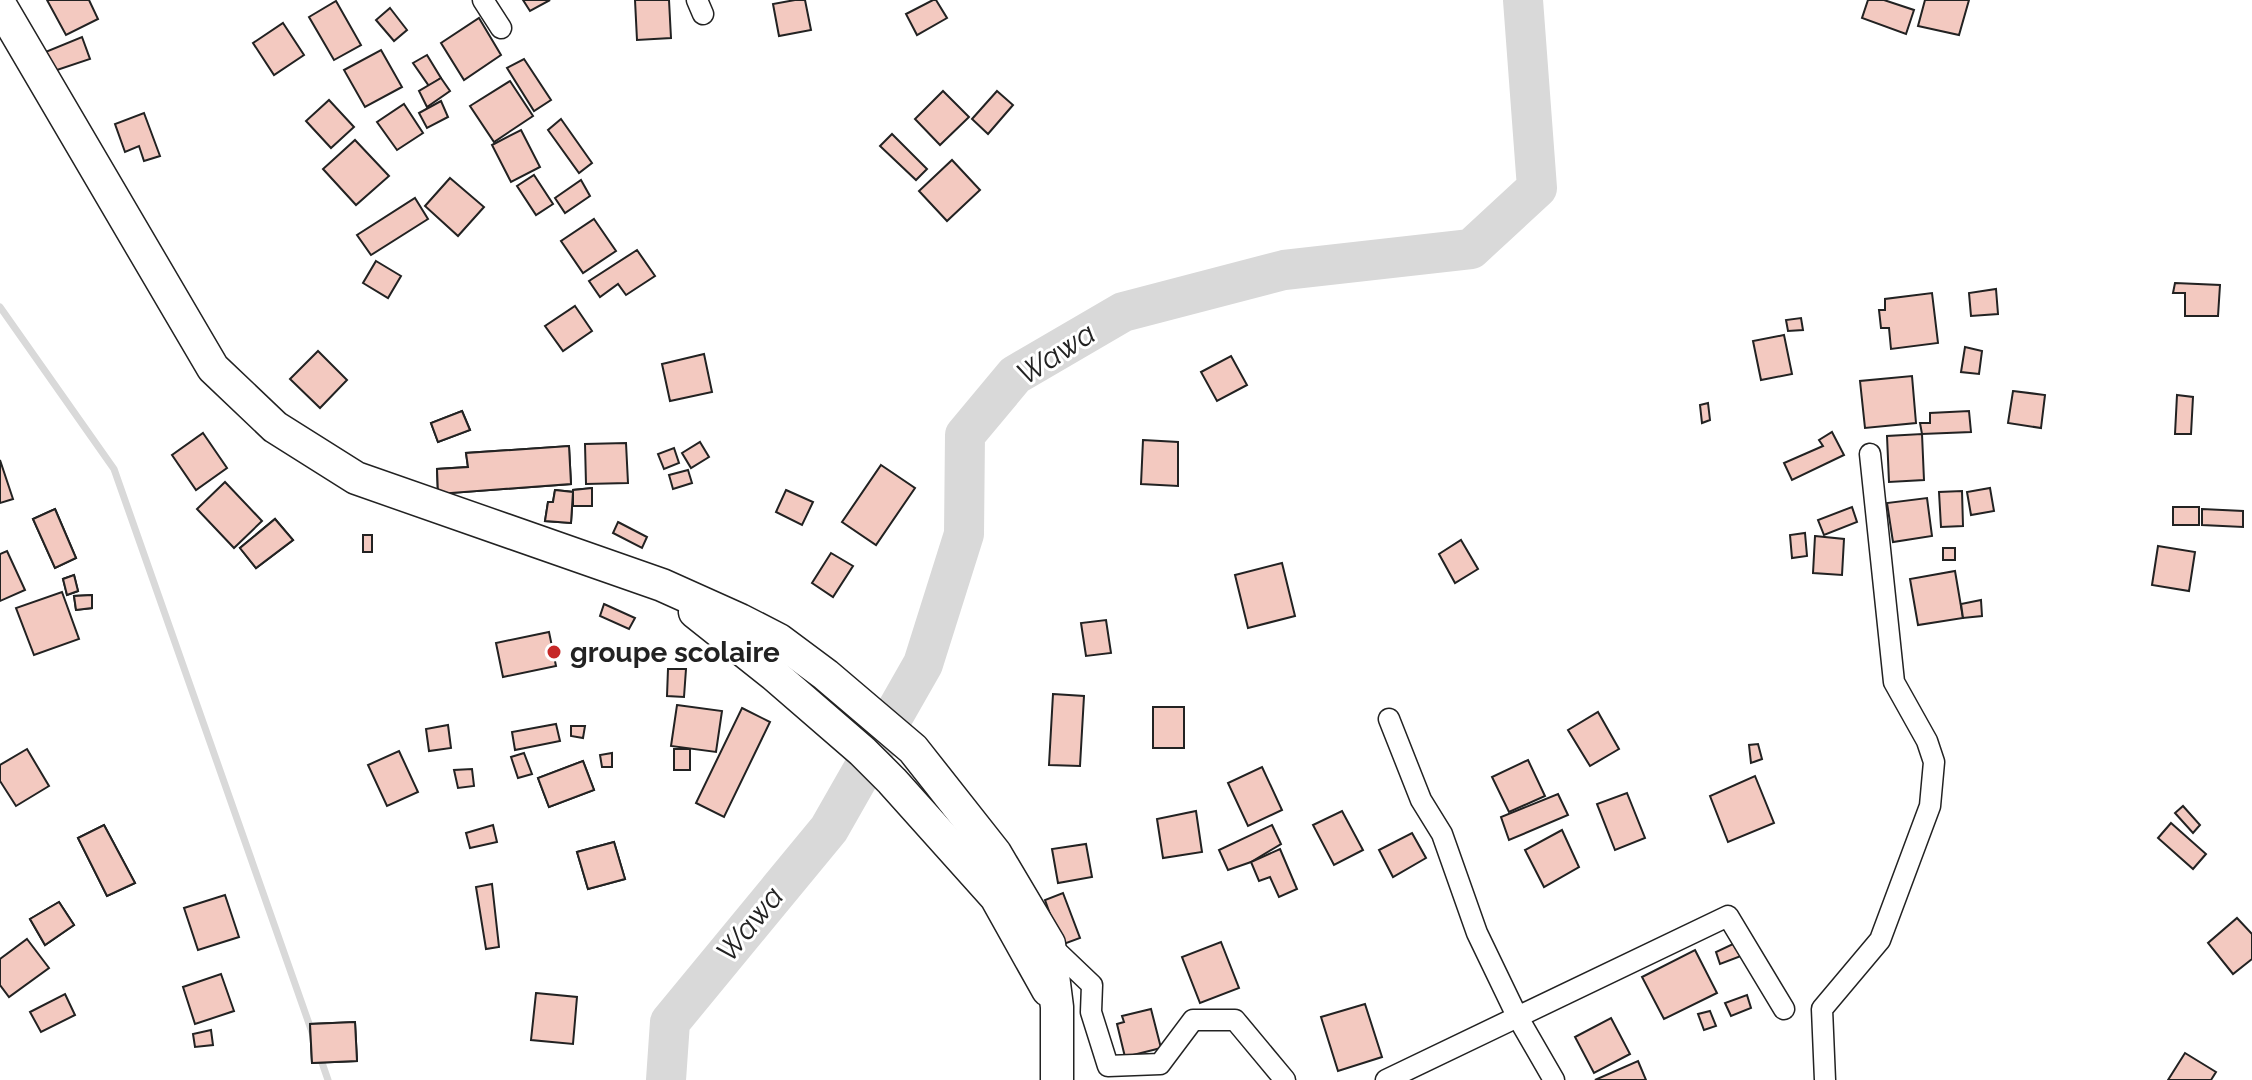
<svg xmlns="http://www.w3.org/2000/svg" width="2252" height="1080" font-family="Raleway,sans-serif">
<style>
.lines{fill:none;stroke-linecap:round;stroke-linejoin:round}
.stream{stroke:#d9d9d9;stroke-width:7}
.river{stroke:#d9d9d9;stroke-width:40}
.building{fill:#f3c9c0;stroke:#222;stroke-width:2}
.street-casing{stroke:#222;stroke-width:23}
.primary-casing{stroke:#222;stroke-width:35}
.street{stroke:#fff;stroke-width:20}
.primary{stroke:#fff;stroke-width:32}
.poi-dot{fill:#c62828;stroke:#fff;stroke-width:3}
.labels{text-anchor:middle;stroke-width:6;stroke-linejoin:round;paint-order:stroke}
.poi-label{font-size:28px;font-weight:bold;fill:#222;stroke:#fff;text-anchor:start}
.water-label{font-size:30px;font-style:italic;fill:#222;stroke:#fff}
</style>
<rect width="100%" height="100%" fill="#fff"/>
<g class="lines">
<g class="stream">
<polyline points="0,307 114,469 313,1035"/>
<polyline points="319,1054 328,1080"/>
</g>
<polyline class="river" points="666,1080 670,1022 829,829 923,664 964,534 965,435 1015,375 1123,312 1284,270 1471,249 1537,188 1523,0"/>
</g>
<g class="building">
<polygon points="47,0 89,0 98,19 66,35"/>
<polygon points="523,0 550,0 530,11"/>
<polygon points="635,0 669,0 671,38 637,40"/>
<polygon points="795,0 805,0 811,30 779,36 773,4"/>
<polygon points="933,0 936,0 947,18 917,35 906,14"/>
<polygon points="1868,0 1884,0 1914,10 1906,34 1862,18"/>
<polygon points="1925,0 1969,0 1959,35 1918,26"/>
<polygon points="336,1 361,45 334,60 309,17"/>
<polygon points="390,8 407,30 394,41 376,20"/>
<polygon points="479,18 501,55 464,80 441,43"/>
<polygon points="283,23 304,55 274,75 253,43"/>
<polygon points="82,37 90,59 51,72 43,53"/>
<polygon points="381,50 402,87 365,107 344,70"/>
<polygon points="427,55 441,78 429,86 413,63"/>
<polygon points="524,59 551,100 534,111 507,68"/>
<polygon points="441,78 450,91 427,107 419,91"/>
<polygon points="510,81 533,116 494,142 470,106"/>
<polygon points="943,91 969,117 940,145 915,119"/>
<polygon points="997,91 1013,105 988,134 972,119"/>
<polygon points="329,100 354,127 331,148 306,121"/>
<polygon points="441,101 448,117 427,128 419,113"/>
<polygon points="404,104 423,133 397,150 377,122"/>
<polygon points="144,113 160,156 144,161 139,146 125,152 115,124"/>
<polygon points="561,119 592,163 579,173 548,130"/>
<polygon points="521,130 540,167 511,182 492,145"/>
<polygon points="892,134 927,169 916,180 880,146"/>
<polygon points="355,140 389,176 356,205 323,169"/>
<polygon points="952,160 980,190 947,221 919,191"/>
<polygon points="534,175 553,204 536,215 517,186"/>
<polygon points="450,178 484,207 458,236 425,206"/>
<polygon points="581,180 590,196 565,213 555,198"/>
<polygon points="415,198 428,219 371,255 357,235"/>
<polygon points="594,219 616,251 583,273 561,241"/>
<polygon points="637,250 655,276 626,295 618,284 600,297 589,281"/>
<polygon points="376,261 401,276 388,298 363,283"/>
<polygon points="2175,283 2220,285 2218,316 2185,316 2185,293 2173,293"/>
<polygon points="1996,289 1998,314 1971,316 1969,293"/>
<polygon points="1932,293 1938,343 1891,349 1889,328 1881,328 1879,310 1885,310 1885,299"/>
<polygon points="575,306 592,331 563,351 545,326"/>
<polygon points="1801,318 1803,330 1788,331 1786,320"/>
<polygon points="1784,335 1792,374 1761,380 1753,341"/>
<polygon points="1965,347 1982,351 1979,374 1961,372"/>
<polygon points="318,351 347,380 320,408 290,379"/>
<polygon points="704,354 712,392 670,401 662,364"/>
<polygon points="1231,356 1247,385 1217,401 1201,372"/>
<polygon points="1912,376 1916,423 1865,428 1860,381"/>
<polygon points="2013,391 2045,395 2041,428 2008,423"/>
<polygon points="2177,395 2193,397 2191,434 2175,434"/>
<polygon points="1708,403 1710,420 1702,423 1700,405"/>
<polygon points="462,411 470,430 438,442 431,423"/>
<polygon points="462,411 470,430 438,442 431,423"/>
<polygon points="1969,411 1971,432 1922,434 1920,423 1930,423 1930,413"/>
<polygon points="1832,432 1844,455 1792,480 1784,463 1823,446 1819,440"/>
<polygon points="203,433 227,468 196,490 172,455"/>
<polygon points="1922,434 1924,480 1889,482 1887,436"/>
<polygon points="1143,440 1178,442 1178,486 1141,484"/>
<polygon points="700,442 709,457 691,468 682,453"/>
<polygon points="626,443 628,483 586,484 585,444"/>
<polygon points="569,446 571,484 438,494 437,469 468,467 466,453"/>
<polygon points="569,446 571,484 438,494 437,469 468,467 466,453"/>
<polygon points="674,448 679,463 664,469 658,454"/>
<polygon points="0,460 13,499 0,503"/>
<polygon points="881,465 915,488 876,545 842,522"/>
<polygon points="688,470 692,483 673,489 669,475"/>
<polygon points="225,482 262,521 234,548 197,509"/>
<polygon points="592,488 592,506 573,506 573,490"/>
<polygon points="592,488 592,506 573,506 573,490"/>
<polygon points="1990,488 1994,511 1971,515 1967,492"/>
<polygon points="555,490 573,492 571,523 545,521 548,502 553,502"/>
<polygon points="555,490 573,492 571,523 545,521 548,502 553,502"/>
<polygon points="786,490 813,502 802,525 776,512"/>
<polygon points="1962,491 1963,526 1941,527 1939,492"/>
<polygon points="1927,498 1932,536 1893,542 1887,503"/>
<polygon points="1852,507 1857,522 1824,535 1818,520"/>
<rect x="2173" y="507" width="26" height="18"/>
<polygon points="55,509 76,558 55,568 33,519"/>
<polygon points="55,509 76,558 55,568 33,519"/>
<polygon points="2202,509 2243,511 2243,527 2202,525"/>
<polygon points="275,519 293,540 256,568 240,548"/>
<polygon points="275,519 293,540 256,568 240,548"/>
<polygon points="618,522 647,537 642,548 613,533"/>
<polygon points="1805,533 1807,556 1792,558 1790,535"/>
<rect x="363" y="535" width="9" height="17"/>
<polygon points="1815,536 1844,539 1842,575 1813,573"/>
<polygon points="1461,540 1478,569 1455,583 1439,554"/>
<polygon points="2158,546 2195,552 2189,591 2152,585"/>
<rect x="1943" y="548" width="12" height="12"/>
<polygon points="7,551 25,590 0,601 0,554"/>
<polygon points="831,553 853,566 833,597 812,583"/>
<polygon points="1282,563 1295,616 1248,628 1235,575"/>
<polygon points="1955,571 1963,618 1918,625 1910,579"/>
<polygon points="74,575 78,591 67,595 63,579"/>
<polygon points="74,575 78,591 67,595 63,579"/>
<polygon points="62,592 79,639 34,655 16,608"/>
<polygon points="92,595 92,608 76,610 74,596"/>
<polygon points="92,595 92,608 76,610 74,596"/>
<polygon points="1981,600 1982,616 1963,618 1961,604"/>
<polygon points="604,604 635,618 629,629 600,616"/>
<polygon points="1106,620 1111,653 1086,656 1081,623"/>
<polygon points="549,632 556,666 503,677 496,643"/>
<polygon points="668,669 686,669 684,697 667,696"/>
<polygon points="1053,694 1084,696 1080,766 1049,765"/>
<polygon points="677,705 722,711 716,752 671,746"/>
<rect x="1153" y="707" width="31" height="41"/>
<polygon points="742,708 770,722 724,817 696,803"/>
<polygon points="1598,712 1619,749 1590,766 1568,730"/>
<polygon points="556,724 560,741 515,750 512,732"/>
<polygon points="448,725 451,748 429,751 426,729"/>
<polygon points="571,726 585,726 583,738 571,736"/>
<polygon points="1758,744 1762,759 1751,763 1749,745"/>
<polygon points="27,749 49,786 16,806 0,781 0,765"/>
<rect x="674" y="749" width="16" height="21"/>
<polygon points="399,751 418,792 387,806 368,765"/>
<polygon points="524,753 532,774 518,778 511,757"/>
<polygon points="612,753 612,767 602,767 600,755"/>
<polygon points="1528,760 1545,796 1509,812 1492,777"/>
<polygon points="583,761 594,790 549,807 538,778"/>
<polygon points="583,761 594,790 549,807 538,778"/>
<polygon points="1262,767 1282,810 1248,826 1228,783"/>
<polygon points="472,769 474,786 458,788 454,770"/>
<polygon points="1755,776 1774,823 1728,842 1710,796"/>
<polygon points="1627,793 1645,838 1615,850 1597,804"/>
<polygon points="1558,794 1568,815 1509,840 1501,817"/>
<polygon points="2183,806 2200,825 2193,833 2175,813"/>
<polygon points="1196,811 1202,852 1163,858 1157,819"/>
<polygon points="1342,811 1363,850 1334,865 1313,825"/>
<polygon points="2171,823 2206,854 2193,869 2158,838"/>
<polygon points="104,825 135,883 107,896 78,838"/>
<polygon points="104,825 135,883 107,896 78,838"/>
<polygon points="493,825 497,842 470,848 466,833"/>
<polygon points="1272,825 1281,844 1251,862 1228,870 1219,850"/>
<polygon points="1562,830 1579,867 1544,887 1525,850"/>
<polygon points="1412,833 1426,858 1393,877 1379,850"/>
<polygon points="614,842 625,879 588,889 577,852"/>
<polygon points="614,842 625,879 588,889 577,852"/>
<polygon points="1086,844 1092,877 1058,883 1052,849"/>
<polygon points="1280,849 1297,889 1279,897 1270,877 1259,881 1251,862"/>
<polygon points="492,884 499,947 486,949 476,887"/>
<polygon points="1063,893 1080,938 1061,945 1045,900"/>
<polygon points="225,895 239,937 198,950 184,908"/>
<polygon points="59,902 74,925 45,945 30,919"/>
<polygon points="59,902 74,925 45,945 30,919"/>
<polygon points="2237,918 2252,934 2252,959 2233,974 2208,943"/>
<polygon points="27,939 49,968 9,997 0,985 0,959"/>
<polygon points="1221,942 1239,988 1200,1003 1182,957"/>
<polygon points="1735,943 1741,956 1720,964 1716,952"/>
<polygon points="1695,950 1717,993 1664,1019 1642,977"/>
<polygon points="221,974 234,1011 195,1024 183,987"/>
<polygon points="536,993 577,997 573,1044 531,1040"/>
<polygon points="65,994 75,1015 41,1032 30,1012"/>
<polygon points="1747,995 1751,1008 1731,1016 1725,1003"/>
<polygon points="1365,1004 1382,1057 1338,1071 1321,1017"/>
<polygon points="1151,1009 1161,1048 1125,1057 1117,1024 1124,1022 1122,1016"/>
<polygon points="1710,1011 1716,1026 1704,1030 1698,1014"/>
<polygon points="1611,1018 1630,1054 1594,1073 1575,1037"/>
<polygon points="355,1022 357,1061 312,1063 310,1024"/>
<polygon points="355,1022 357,1061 312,1063 310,1024"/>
<polygon points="211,1030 213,1045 195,1047 193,1034"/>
<polygon points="2185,1053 2216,1072 2211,1080 2168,1080"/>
<polygon points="1638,1061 1646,1080 1595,1080"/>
</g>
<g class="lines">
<defs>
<g id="street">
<polyline points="483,0 501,28"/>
<polyline points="697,0 703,14"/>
<polyline points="1389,719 1421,800 1442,834 1477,933 1517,1016 1554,1080"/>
<polyline points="1049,944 1092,985 1091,1012 1108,1066 1160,1064 1193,1020 1235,1020 1285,1080"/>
<polyline points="1386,1080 1728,916 1784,1009"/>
<polyline points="1825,1080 1822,1009 1880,940 1930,806 1934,762 1927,741 1894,682 1870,454"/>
</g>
<g id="primary">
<polyline points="0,5 213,368 275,427 356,478 662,585 740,620 779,640 826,675 913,749 995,853 1049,944 1057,1007 1057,1080"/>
<polyline points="695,612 773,674 862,751 892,781 996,897 1048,990"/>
</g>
</defs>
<use href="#street" class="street-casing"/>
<use href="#primary" class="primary-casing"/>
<use href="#street" class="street"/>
<use href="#primary" class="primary"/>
</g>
<circle class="poi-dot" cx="554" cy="652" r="8"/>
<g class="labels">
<g class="poi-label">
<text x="570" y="662">groupe scolaire</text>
</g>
<g class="water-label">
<text transform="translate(1056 354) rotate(-33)" y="10">Wawa</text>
<text transform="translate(750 924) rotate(-51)" y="10">Wawa</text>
</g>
</g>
</svg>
